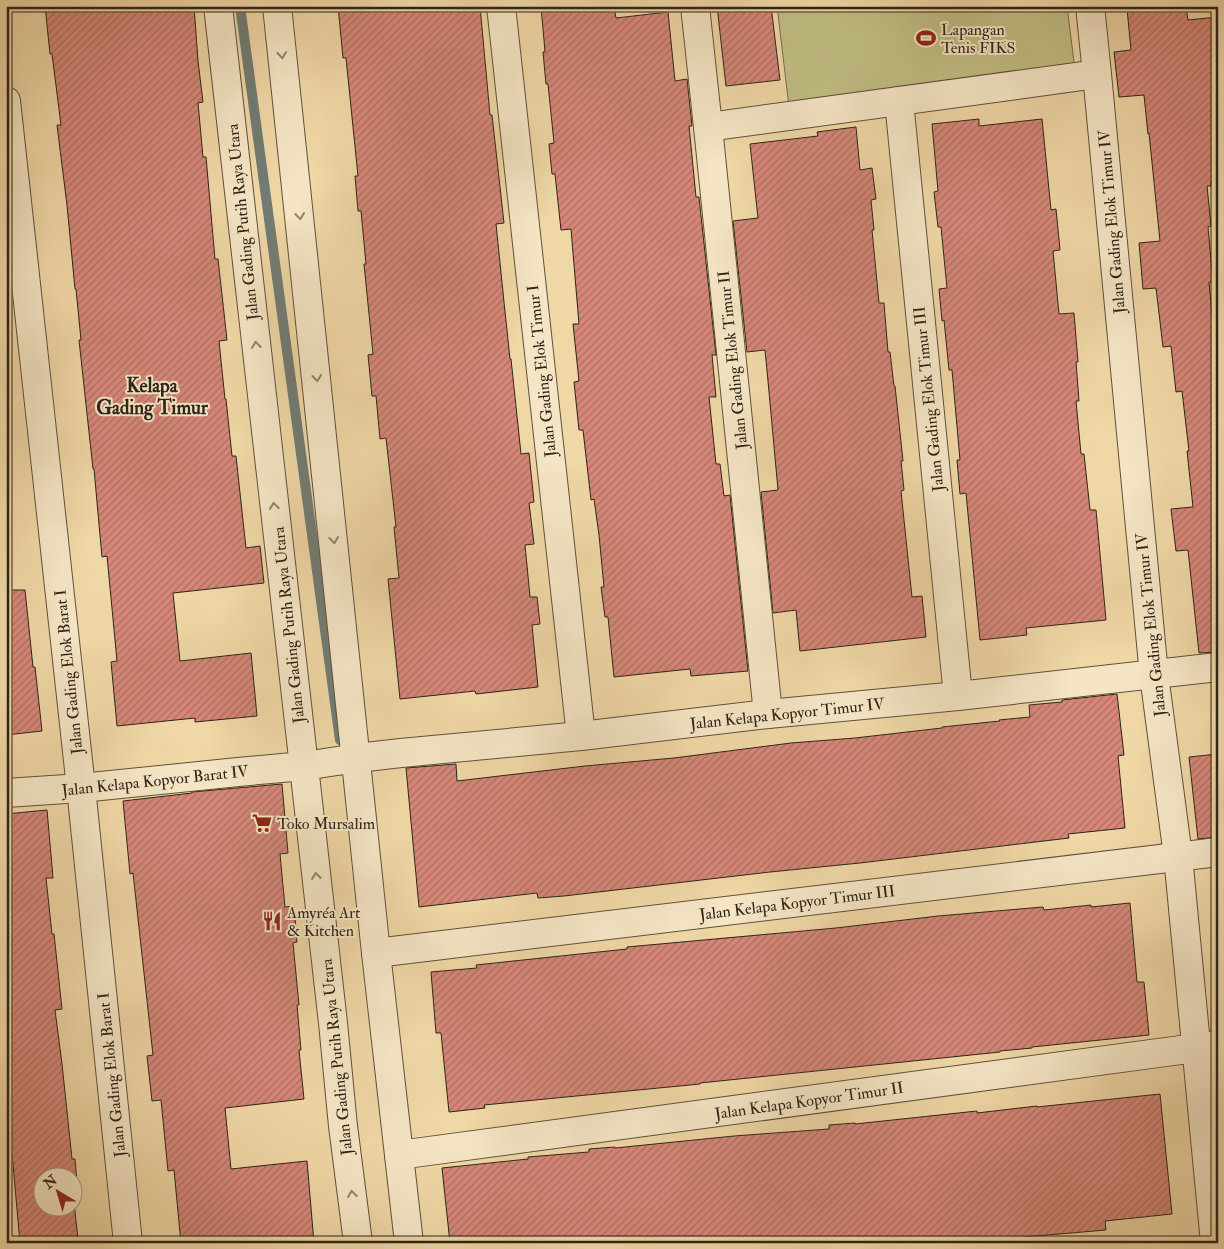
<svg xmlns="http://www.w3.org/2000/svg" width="1224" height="1249" font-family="'IM FELL Double Pica',serif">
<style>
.pitch{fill:#c0bd83;stroke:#76704e}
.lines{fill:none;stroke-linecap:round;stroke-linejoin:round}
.stream{stroke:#717c74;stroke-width:10}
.building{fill:url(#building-hatch);stroke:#2d2419;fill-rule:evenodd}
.minor-casing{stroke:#5e513c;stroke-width:30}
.tertiary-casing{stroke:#5e513c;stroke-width:30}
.minor{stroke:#f5e5c5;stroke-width:28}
.tertiary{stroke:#f5e5c5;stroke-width:28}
.oneway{stroke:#91846f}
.labels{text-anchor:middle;stroke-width:4;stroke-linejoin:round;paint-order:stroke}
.poi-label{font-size:16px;fill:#2d2419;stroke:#f5e5c5;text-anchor:start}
.street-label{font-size:16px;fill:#2d2419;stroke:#f5e5c5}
.quarter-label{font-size:19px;font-weight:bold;fill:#2d2419;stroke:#f5e5c5}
</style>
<defs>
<pattern id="building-hatch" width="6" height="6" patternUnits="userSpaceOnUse" patternTransform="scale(1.25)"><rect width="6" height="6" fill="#d68779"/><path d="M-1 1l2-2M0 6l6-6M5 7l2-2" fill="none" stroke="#ae6e62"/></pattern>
</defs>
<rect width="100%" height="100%" fill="#f0d7a6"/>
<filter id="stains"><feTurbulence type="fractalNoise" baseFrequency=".004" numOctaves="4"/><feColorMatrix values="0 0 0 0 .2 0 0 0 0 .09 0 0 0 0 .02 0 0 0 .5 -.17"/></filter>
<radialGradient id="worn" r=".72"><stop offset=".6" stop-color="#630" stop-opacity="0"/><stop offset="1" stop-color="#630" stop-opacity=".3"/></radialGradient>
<polygon class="pitch" points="777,6 1067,6 1075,70 789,107"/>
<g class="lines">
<polyline class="stream" points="240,6 340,740"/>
</g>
<g class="building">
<polygon points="45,6 194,6 198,61 203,102 198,103 203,157 206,157 215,259 218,259 227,340 219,341 225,399 226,399 232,456 236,456 246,548 260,546 264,583 173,593 180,661 251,653 257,716 195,722 195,718 117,726 111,662 117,661 107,556 102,557 94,469 93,469 79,340 81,340 76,289 75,289 67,205 57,125 61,125 52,54 50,54"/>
<polygon points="338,6 480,6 490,115 492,115 504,223 496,224 504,302 510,359 511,359 521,454 529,453 534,502 529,503 534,544 525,545 530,597 537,597 540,624 532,625 538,687 476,694 475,691 400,699 388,579 399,578 394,527 396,527 386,438 380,439 376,396 372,396 368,355 373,354 364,264 366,264 361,211 358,211 355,176 358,176 346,58 343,58"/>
<polygon points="541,6 614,6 616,18 668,12 675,81 687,79 692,126 689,126 696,197 699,197 716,355 712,355 716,397 709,397 716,464 720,464 724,496 730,495 748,671 691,676 690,669 614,677 608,617 605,617 601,587 604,587 599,535 594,499 591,500 583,430 579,430 574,382 579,381 573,324 579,324 571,229 561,230 555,174 552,174 549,144 554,143 548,84 546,84 543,52 545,52"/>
<polygon points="717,6 771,6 780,80 726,86"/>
<polygon points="1155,6 1186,6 1188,20 1218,17 1218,181 1211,181 1211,186 1207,186 1211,226 1208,227 1213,282 1209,282 1218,380 1218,652 1199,653 1188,550 1176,551 1171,509 1193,507 1187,451 1189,451 1182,391 1176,392 1171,346 1163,347 1156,288 1143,289 1139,243 1160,241 1149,133 1148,134 1144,95 1119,97 1114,52 1131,50 1127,9"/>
<polygon points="979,119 979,126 1042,119 1051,210 1056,209 1060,250 1053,251 1059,314 1074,313 1078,362 1076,362 1079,401 1076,401 1081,454 1084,454 1090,510 1096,510 1106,620 1026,628 1027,635 980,640 966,493 960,494 957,460 960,460 952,370 949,370 944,320 942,321 939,289 947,288 941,227 938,227 934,192 938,191 932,124"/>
<polygon points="856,127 860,170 872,168 876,199 871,200 874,230 872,230 879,303 884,303 888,352 890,352 894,386 895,386 903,461 901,461 904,490 901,491 912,597 922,596 926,637 800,651 796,610 773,613 761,492 778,490 768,381 765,350 747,352 733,221 758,218 750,144 818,136 817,132"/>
<polygon points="6,590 25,590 33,667 35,667 42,731 6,735"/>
<polygon points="1117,694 1124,755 1118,756 1125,828 1068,834 1069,838 860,863 770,872 564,896 538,898 537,893 419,907 406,768 456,764 457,781 508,775 585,766 674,758 791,743 855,738 942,728 942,727 1000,721 999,720 1030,717 1029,705 1062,702 1062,700"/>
<polygon points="1218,754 1218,837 1198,839 1189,757"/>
<polygon points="282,784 288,853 280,854 285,907 294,906 297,942 293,943 299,1005 297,1005 301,1050 299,1050 304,1099 225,1108 231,1169 307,1161 314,1243 181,1243 174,1170 168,1171 161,1100 152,1101 147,1056 153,1055 133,873 130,874 123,801 192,793 192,792"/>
<path d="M47,810L53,878H46L52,934H54L62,1009L55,1010L62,1064L72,1159H75L78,1194H73L78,1239L42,1243H20L12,1153H6V814ZM42,1176H72V1206H42Z"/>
<polygon points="1130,903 1137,982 1144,982 1149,1035 1032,1047 1032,1048 1000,1051 1000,1052 700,1083 700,1084 484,1105 485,1108 449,1112 441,1033 436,1033 431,972 477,968 476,965 627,949 627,947 836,928 938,916 1043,907 1044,910 1091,905 1091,907"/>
<polygon points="1160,1094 1172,1214 1105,1221 1106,1230 954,1243 450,1243 442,1168 528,1159 528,1157 589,1152 589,1149 615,1147 615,1148 734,1136 829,1129 829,1125 855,1123 855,1124 977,1111 977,1113 1037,1106 1037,1107"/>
</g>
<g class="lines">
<defs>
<g id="minor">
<polyline points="501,6 581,736"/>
<polyline points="695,6 708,127 768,714"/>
<polyline points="1090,6 1097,74 1154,675 1178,856 1215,1243"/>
<polyline points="6,101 81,788 128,1243"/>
<polyline points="899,101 958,696"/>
<polyline points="708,127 1097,74"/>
<polyline points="6,793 81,788 238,772 304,766 357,758 401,753 581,736 768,714 958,696 1218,667"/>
<polyline points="376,953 1218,852"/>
<polyline points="399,1155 1218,1045"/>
</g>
<g id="tertiary">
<polyline points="218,6 333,1023 343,1126 358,1243"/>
<polyline points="277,6 376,953 409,1243"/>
</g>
</defs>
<use href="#minor" class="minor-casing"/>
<use href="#tertiary" class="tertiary-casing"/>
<use href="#minor" class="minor"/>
<use href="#tertiary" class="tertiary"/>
</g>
<defs><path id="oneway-chevron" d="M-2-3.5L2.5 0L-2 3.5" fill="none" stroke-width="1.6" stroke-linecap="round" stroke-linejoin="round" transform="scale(1.25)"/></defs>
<g class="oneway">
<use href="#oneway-chevron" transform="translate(282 55) rotate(84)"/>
<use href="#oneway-chevron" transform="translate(300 216) rotate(84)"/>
<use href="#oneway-chevron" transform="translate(256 345) rotate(-96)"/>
<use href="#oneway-chevron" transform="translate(317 378) rotate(84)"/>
<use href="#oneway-chevron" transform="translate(274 506) rotate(-96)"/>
<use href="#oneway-chevron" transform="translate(334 540) rotate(84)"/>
<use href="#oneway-chevron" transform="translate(316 876) rotate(-97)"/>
<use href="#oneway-chevron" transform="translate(352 1194) rotate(-97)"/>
</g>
<defs>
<symbol id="stadium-bare" viewBox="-9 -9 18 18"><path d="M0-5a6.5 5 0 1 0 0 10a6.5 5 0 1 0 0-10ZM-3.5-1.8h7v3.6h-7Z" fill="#8f2418" stroke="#f5e5c5" stroke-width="2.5" paint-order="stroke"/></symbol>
<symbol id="supermarket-bare" viewBox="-9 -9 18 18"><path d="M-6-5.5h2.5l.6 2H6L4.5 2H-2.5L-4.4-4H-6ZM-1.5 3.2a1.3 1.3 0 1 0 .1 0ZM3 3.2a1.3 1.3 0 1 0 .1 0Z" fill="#8f2418" stroke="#f5e5c5" stroke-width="2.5" paint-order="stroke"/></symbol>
<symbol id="restaurant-bare" viewBox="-9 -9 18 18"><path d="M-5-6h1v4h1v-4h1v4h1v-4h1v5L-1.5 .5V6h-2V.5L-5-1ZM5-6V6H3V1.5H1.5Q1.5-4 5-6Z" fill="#8f2418" stroke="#f5e5c5" stroke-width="2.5" paint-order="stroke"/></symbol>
</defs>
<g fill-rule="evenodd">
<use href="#stadium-bare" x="912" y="24" width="28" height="28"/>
<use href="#supermarket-bare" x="248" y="809" width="28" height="28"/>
<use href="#restaurant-bare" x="258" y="907" width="28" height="28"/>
</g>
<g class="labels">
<g class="poi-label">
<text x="941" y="35">Lapangan<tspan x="941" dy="18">Tenis FIKS</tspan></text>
<text x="277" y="829">Toko Mursalim</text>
<text x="287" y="918">Amyréa Art<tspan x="287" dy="18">&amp; Kitchen</tspan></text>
</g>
<g class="street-label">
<text transform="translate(242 222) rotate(-96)" y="6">Jalan Gading Putih Raya Utara</text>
<text transform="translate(1111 222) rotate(-95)" y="6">Jalan Gading Elok Timur IV</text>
<text transform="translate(732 360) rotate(-96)" y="6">Jalan Gading Elok Timur II</text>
<text transform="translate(541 371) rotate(-96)" y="6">Jalan Gading Elok Timur I</text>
<text transform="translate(928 399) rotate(-96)" y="6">Jalan Gading Elok Timur III</text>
<text transform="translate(288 625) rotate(-96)" y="6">Jalan Gading Putih Raya Utara</text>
<text transform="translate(1150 625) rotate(-96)" y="6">Jalan Gading Elok Timur IV</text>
<text transform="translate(68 672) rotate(-96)" y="6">Jalan Gading Elok Barat I</text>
<text transform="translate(787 713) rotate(-6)" y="6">Jalan Kelapa Kopyor Timur IV</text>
<text transform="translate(155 780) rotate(-6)" y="6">Jalan Kelapa Kopyor Barat IV</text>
<text transform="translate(797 902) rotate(-7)" y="6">Jalan Kelapa Kopyor Timur III</text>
<text transform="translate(336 1057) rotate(-96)" y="6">Jalan Gading Putih Raya Utara</text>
<text transform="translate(111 1075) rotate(-96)" y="6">Jalan Gading Elok Barat I</text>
<text transform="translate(809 1100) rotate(-8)" y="6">Jalan Kelapa Kopyor Timur II</text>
</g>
<g class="quarter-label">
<text x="152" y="392">Kelapa<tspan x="152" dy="22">Gading Timur</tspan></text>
</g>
</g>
<rect width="1224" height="1249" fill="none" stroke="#f0d7a6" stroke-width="25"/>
<rect x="8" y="8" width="1209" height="1234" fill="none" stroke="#2d2419" stroke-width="2.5"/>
<rect x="12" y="12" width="1199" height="1224" fill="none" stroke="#2d2419"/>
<g transform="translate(58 1192) rotate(322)"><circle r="24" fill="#f5e5c5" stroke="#a59880"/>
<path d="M0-4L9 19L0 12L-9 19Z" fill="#8f2418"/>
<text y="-8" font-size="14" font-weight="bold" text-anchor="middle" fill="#2d2419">N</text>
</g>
<rect width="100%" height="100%" filter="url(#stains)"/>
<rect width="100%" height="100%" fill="url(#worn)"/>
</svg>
